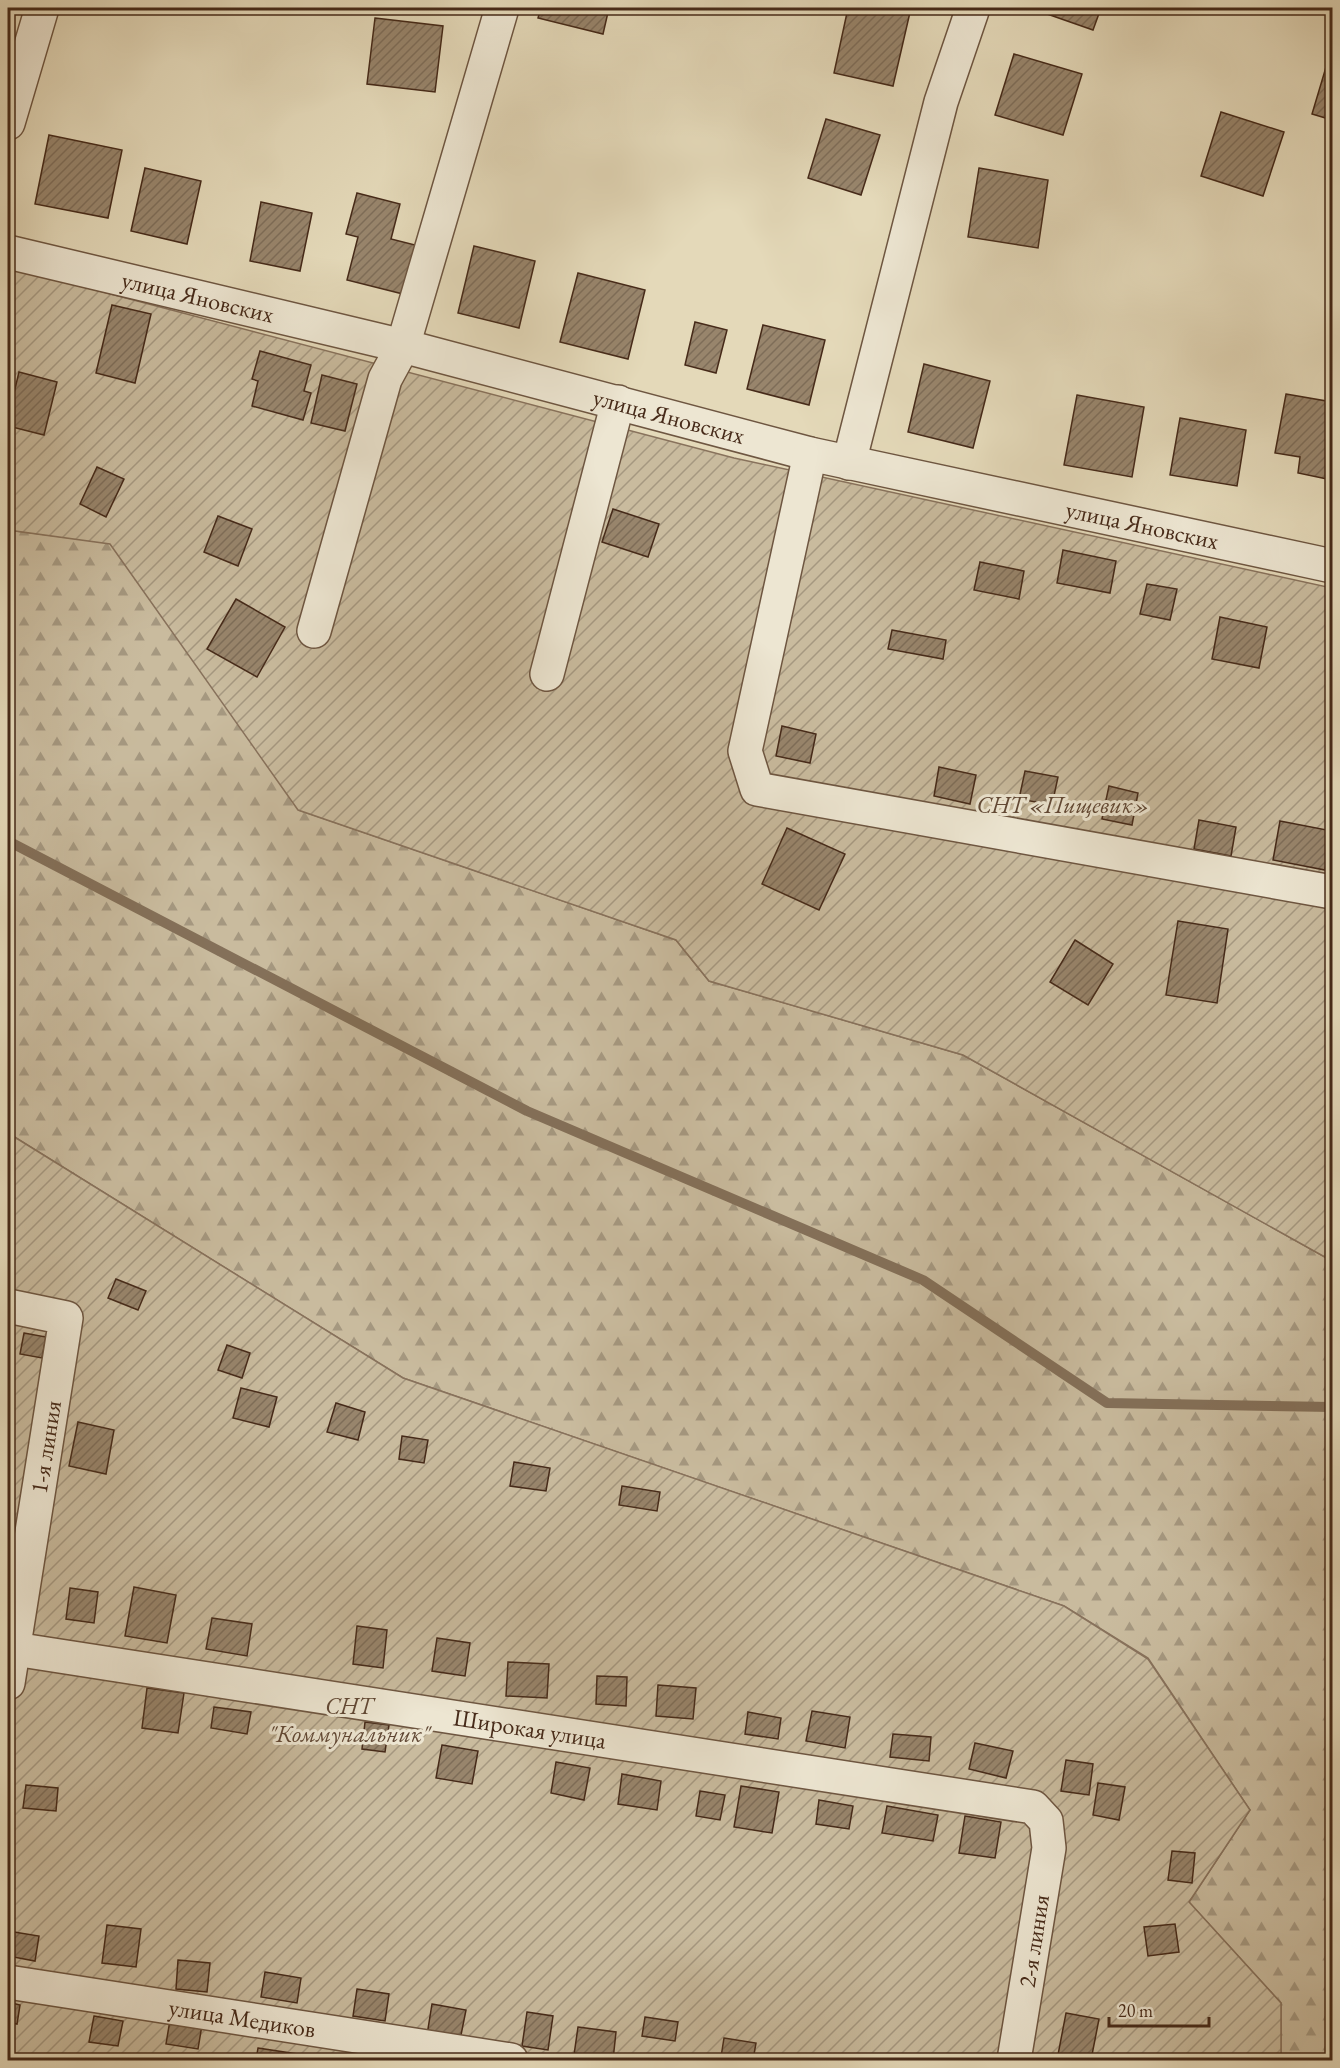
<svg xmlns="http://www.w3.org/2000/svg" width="1340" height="2068" font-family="'EB Garamond',serif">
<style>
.forest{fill:url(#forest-firs);stroke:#88725c;stroke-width:1.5}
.garden{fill:url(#garden-furrows);stroke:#88725c;stroke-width:1.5}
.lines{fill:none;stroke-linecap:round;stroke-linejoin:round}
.stream{stroke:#847059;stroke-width:10}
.building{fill:url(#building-hatch);stroke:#462a19;stroke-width:1.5}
.minor-casing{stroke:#6e5641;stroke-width:36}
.minor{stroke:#ede6d2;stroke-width:33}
.labels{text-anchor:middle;stroke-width:6;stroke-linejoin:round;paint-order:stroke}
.street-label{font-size:24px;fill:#462a19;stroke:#ede6d2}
.park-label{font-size:24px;font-style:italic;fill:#604734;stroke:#ede6d2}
</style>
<defs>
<pattern id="forest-firs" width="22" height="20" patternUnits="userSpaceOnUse" patternTransform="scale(1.5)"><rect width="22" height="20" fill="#c9bb9e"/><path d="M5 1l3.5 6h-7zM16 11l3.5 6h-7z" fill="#a59880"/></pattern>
<pattern id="garden-furrows" width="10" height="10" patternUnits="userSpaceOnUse" patternTransform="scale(1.5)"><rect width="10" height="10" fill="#c9bb9e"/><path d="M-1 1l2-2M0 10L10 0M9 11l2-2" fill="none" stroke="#a59880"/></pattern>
<pattern id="building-hatch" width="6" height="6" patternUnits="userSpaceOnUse" patternTransform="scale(1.5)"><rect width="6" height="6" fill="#98856c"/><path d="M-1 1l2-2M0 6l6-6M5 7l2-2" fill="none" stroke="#7e6d58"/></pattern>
</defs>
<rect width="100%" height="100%" fill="#e4d9b9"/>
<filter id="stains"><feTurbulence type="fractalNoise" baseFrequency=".00333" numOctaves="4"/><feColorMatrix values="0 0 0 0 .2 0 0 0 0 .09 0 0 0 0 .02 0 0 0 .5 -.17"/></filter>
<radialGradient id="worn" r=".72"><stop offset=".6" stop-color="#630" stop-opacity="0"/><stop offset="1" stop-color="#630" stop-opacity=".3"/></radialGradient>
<polygon class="forest" points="8,530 110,543 299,810 676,940 709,981 963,1055 1332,1261 1332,2060 1281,2060 1281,2003 1189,1902 1250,1810 1148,1658 1064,1606 403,1378 8,1133"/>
<g class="garden">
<polygon points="8,267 734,458 1332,588 1332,1261 963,1055 709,981 676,940 298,810 110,544 8,530"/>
<polygon points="8,1133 403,1378 1064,1606 1148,1659 1250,1810 1189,1902 1281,2003 1281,2060 8,2060"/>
</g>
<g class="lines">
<polyline class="stream" points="8,841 527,1111 923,1280 1107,1403 1332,1407"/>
</g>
<g class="building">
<polygon points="541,8 609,8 603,34 538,18"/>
<polygon points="848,8 911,8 893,86 834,73"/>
<polygon points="1030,8 1101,8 1093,30"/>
<polygon points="375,18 443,26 435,92 367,84"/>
<polygon points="1332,47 1332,120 1312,114"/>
<polygon points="1014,54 1082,74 1063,135 995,115"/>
<polygon points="1221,112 1284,132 1263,196 1201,176"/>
<polygon points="826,119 880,135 861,195 808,178"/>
<polygon points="49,135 122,150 108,218 35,204"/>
<polygon points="145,168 201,181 187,244 131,231"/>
<polygon points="979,168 1048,180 1038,248 968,237"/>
<polygon points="357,193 400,204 391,239 419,246 407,295 347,280 358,237 346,234"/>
<polygon points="261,202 312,213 300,271 250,261"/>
<polygon points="474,246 535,261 519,328 458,313"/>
<polygon points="578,273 645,290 628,359 560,342"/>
<polygon points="112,305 151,314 135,383 96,373"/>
<polygon points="695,322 727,330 716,373 685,365"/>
<polygon points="763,325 825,340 809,405 747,389"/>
<polygon points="260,351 311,365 304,391 311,393 303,420 252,406 258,381 252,379"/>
<polygon points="924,364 990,381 973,448 908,432"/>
<polygon points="19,372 57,382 44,435 8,426 8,418"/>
<polygon points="322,375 357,384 345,431 311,423"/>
<polygon points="1286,394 1332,402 1332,480 1298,473 1300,457 1275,453"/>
<polygon points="1077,395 1144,407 1132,477 1064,465"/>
<polygon points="1180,418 1246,430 1237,486 1170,475"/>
<polygon points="97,467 124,479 106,517 80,504"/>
<polygon points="613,509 659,524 648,557 602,542"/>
<polygon points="218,516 252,529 238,566 204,552"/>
<polygon points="1063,550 1116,561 1110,593 1057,583"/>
<polygon points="980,562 1024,571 1019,599 974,590"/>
<polygon points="1147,584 1177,589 1170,620 1140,614"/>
<polygon points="236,599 285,627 257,677 207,649"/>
<polygon points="1220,617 1267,627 1259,668 1212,659"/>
<polygon points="892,630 946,640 943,659 888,649"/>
<polygon points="782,726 816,734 810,763 776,756"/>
<polygon points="939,767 976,775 970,804 934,796"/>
<polygon points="1025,771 1058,777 1052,805 1019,799"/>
<polygon points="1109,786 1138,793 1132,825 1102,819"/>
<polygon points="1199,820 1236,827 1231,856 1194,849"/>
<polygon points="1280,821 1332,831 1325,870 1273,860"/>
<polygon points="787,828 845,854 819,910 762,884"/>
<polygon points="1178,921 1228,929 1217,1003 1166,995"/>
<polygon points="1075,940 1113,964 1088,1005 1050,982"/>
<polygon points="116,1279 146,1291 138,1310 108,1298"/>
<polygon points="24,1333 46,1337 42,1358 20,1354"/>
<polygon points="227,1345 250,1353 242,1378 218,1370"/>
<polygon points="241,1388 277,1397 269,1427 233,1418"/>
<polygon points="336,1403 365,1412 358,1440 327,1432"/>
<polygon points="78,1422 114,1430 106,1474 69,1466"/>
<polygon points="402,1436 428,1440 424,1463 399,1459"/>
<polygon points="514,1462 550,1468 546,1491 510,1486"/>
<polygon points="622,1486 660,1492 657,1511 619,1505"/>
<polygon points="134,1587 176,1595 167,1643 125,1636"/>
<polygon points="70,1588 98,1592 94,1623 66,1619"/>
<polygon points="212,1618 252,1624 247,1656 206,1649"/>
<polygon points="357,1626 387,1630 383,1668 353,1664"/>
<polygon points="437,1638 470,1643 465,1676 432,1671"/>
<polygon points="508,1662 549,1664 547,1698 506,1696"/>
<polygon points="597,1676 627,1677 626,1706 596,1704"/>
<polygon points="658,1685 696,1688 693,1719 656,1716"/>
<polygon points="147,1688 184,1693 178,1733 142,1728"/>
<polygon points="214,1707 251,1712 247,1734 211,1728"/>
<polygon points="812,1711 850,1717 845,1748 806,1741"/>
<polygon points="748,1712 781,1718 778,1739 745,1734"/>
<polygon points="365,1722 389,1725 385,1752 362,1749"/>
<polygon points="893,1734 931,1737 929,1761 890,1757"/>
<polygon points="975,1743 1013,1751 1006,1778 969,1769"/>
<polygon points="442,1745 478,1751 472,1784 436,1778"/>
<polygon points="1066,1760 1093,1764 1089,1795 1061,1791"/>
<polygon points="556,1762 590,1768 584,1800 551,1793"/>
<polygon points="622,1774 661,1781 657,1810 618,1804"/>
<polygon points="1098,1783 1125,1787 1119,1820 1093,1815"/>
<polygon points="26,1785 58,1788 56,1811 23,1808"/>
<polygon points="741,1786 779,1792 772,1833 734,1827"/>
<polygon points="700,1791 725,1795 720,1820 696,1816"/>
<polygon points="819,1800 853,1806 849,1829 816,1824"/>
<polygon points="887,1806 938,1815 933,1841 882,1833"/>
<polygon points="965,1816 1001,1822 995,1858 959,1853"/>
<polygon points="1172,1851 1195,1853 1192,1883 1168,1880"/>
<polygon points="1175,1924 1179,1952 1148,1956 1144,1927"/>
<polygon points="107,1925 141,1929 136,1967 102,1963"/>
<polygon points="8,1931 39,1936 35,1961 8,1956"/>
<polygon points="178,1960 210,1963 207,1992 176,1989"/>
<polygon points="265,1972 301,1978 297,2003 261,1997"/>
<polygon points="357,1989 389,1994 385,2021 353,2016"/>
<polygon points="8,2002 20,2005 17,2024 8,2022"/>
<polygon points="432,2004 466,2010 460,2040 427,2035"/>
<polygon points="527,2012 553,2016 548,2050 522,2046"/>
<polygon points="1066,2013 1099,2019 1091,2060 1057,2060"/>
<polygon points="94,2016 123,2021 118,2046 89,2042"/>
<polygon points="645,2017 678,2022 675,2041 642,2036"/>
<polygon points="170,2020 202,2025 198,2049 166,2044"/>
<polygon points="578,2027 616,2032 613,2060 574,2055"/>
<polygon points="724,2038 756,2043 753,2060 721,2057"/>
<polygon points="258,2048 297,2054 296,2060 256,2060"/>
<polygon points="796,2054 827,2059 827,2060 795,2060"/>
</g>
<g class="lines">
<defs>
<g id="minor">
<polyline points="8,123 42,8"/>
<path id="s1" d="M8,252L403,346L810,454L1332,566"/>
<polyline points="810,454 745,751 757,789 1332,892"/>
<polyline points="849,463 941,102 973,8"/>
<polyline points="314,631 385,379 403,346 502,8"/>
<polyline points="547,674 618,402"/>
<polyline points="8,1306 66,1318 8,1683"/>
<path id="s2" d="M8,1648L1033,1807L1046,1821L1049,1848L1014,2060"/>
<path id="s3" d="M8,1982L511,2060"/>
</g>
</defs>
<use href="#minor" class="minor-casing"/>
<use href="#minor" class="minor"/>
</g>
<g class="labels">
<g class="street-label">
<text dy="8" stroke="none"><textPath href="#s1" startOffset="195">улица Яновских</textPath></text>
<text dy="8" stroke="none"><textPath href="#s1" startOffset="681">улица Яновских</textPath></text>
<text dy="8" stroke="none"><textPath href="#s1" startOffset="1167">улица Яновских</textPath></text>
<text transform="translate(46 1447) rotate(-81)" y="8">1-я линия</text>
<text dy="8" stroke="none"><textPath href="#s2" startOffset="528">Широкая улица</textPath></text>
<text transform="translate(1034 1941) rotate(-81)" y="8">2-я линия</text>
<text dy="8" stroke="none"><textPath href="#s3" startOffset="237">улица Медиков</textPath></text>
</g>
<g class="park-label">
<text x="1063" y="813">СНТ «Пищевик»</text>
<text x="349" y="1714">СНТ<tspan x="349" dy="28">"Коммунальник"</tspan></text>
</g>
</g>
<rect width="1340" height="2068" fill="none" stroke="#e4d9b9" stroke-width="30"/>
<rect x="9" y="9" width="1322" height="2050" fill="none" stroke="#462a19" stroke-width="3"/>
<rect x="15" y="15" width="1310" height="2038" fill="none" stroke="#462a19" stroke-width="1.5"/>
<path d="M1109 2017v9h100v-9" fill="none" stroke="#462a19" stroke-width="3"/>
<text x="1118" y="2017" font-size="18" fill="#462a19" stroke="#ede6d2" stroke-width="4.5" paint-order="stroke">20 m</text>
<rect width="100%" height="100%" filter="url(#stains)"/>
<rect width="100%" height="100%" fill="url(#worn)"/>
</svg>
